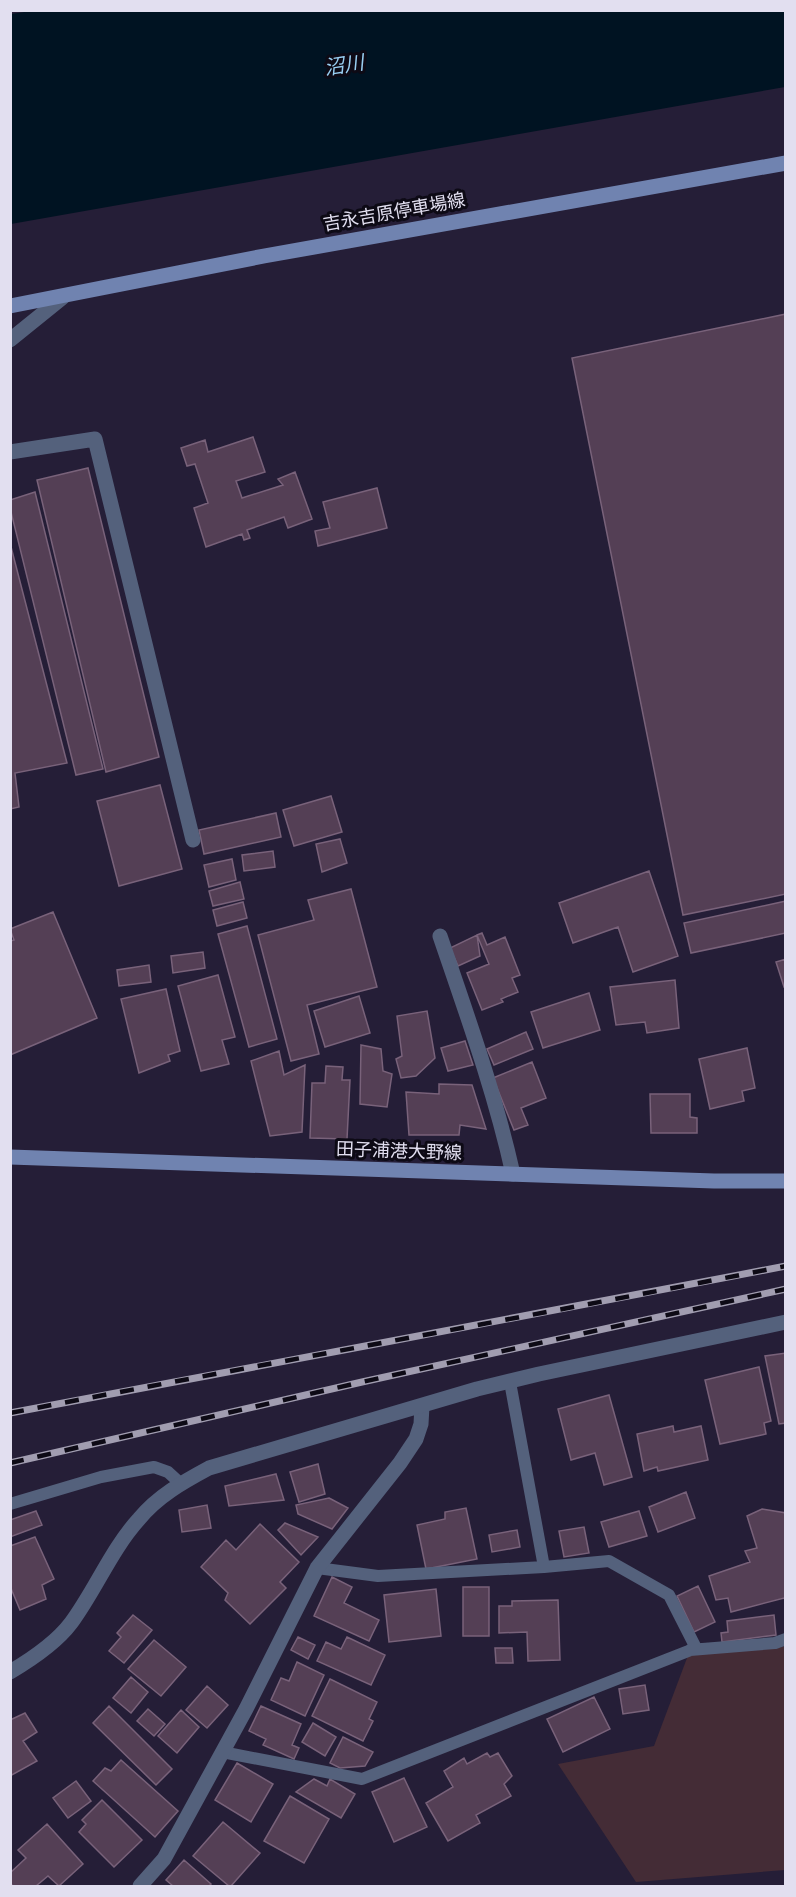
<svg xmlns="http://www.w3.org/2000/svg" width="796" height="1897" viewBox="0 0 796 1897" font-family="Rubik,'Noto Sans JP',sans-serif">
  <rect width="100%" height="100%" fill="#251e37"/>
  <path fill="#442c36" d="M785,1646V1870L636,1882L558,1764L654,1746L690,1650L778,1648Z"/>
  <path fill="#001322" d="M31,11H785V87L11,224V14Z"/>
  <path fill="#543f55" stroke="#79627a" stroke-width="1.5" d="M786,314V894L683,915L572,358Z
    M253,437L265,472L236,481L242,498L283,485L278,479L295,472L312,519L288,528L284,517L247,530L250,538L244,540L242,534L206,547L194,508L208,503L195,464L187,466L181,448L205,440L208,452Z
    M88,468L159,757L106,772L37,480Z
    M377,488L387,528L318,546L315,531L330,528L323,502Z
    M35,492L103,769L76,775L10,508V500Z
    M10,543L67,763L15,773L19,807L10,809Z
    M160,785L182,869L119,886L97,801Z
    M331,796L342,832L294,846L283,810Z
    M276,813L281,837L204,854L199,830Z
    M340,839L347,863L322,872L316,844Z
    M273,851L275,867L244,871L242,855Z
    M232,859L236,880L209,887L204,865Z
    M649,871L678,956L633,972L618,927L573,943L559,903Z
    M240,882L244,899L213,906L209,891Z
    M351,889L377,987L307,1005L319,1054L291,1061L258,935L314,920L308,900Z
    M786,901V933L691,953L684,923Z
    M243,902L247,918L217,926L213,910Z
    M53,912L97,1018L10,1055V941L14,940L10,929Z
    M247,926L277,1039L249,1047L218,934Z
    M482,933L487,945L505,937L520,975L512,978L518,992L501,999L503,1002L482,1010L467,973L489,964L477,935Z
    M477,935L480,956L458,966L450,948Z
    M203,952L205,968L173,973L171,956Z
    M786,959V986L784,987L776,962Z
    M149,965L151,982L119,986L117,970Z
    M218,975L235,1037L222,1040L229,1064L201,1071L178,986Z
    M675,980L679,1028L647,1033L645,1022L616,1025L610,987Z
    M166,989L180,1051L168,1055L170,1061L139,1073L121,999Z
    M589,993L600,1030L543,1048L531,1012Z
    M359,996L370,1033L325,1047L314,1011Z
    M427,1011L435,1058L416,1076L401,1078L396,1059L402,1056L397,1016Z
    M526,1032L533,1049L494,1065L487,1049Z
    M465,1041L473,1065L448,1071L441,1048Z
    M361,1045L381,1049L383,1071L392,1074L387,1107L360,1104Z
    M747,1048L755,1088L742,1091L744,1101L710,1109L699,1059Z
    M279,1051L284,1075L305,1065L302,1132L270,1136L251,1061Z
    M532,1062L546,1098L521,1108L528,1125L514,1130L493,1078Z
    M326,1066L343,1067L342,1080H350L347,1139L310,1138L312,1083H325Z
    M439,1084L472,1085L486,1129L460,1125L459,1135H409L406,1092L439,1094Z
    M650,1094H690V1117L697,1118V1133H651Z
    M786,1353V1423L779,1424L765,1356Z
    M759,1367L771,1421L764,1423L766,1434L720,1444L705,1380Z
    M609,1395L632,1477L604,1485L595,1453L571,1460L558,1409Z
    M673,1426L674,1432L701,1426L708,1460L658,1471L657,1467L644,1471L637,1434Z
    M318,1464L325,1494L299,1502L290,1472Z
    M276,1474L284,1500L229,1506L225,1486Z
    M686,1492L695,1518L658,1532L649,1507Z
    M329,1498L348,1508L332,1529L298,1514L296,1505Z
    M207,1505L211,1528L182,1532L179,1510Z
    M466,1508L477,1559L426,1569L417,1525L445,1519V1512Z
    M762,1509L786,1513V1601L784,1598L731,1612L728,1598L716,1600L709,1576L750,1562L745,1551L757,1548L747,1516Z
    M36,1511L42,1525L10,1537V1520Z
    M639,1511L647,1536L609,1547L601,1522Z
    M285,1523L318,1537L301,1555L278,1530Z
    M260,1524L299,1562L280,1582L286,1588L250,1624L225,1600L228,1593L201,1567L226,1540L236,1550Z
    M584,1527L589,1553L564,1557L559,1531Z
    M517,1530L520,1547L492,1552L489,1535Z
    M35,1537L54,1579L42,1585L46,1599L20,1610L10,1586V1546Z
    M332,1577L352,1587L344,1603L379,1620L369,1641L314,1616Z
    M698,1586L715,1622L694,1632L677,1596Z
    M463,1587H489V1636H463Z
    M436,1589L441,1636L389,1642L384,1595Z
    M558,1600L560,1660L528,1661L527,1632L499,1633V1606H512V1601Z
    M133,1615L152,1630L124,1663L109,1651L121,1637L117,1633Z
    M774,1615L776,1635L722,1642L721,1633L728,1632L727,1621Z
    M298,1637L315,1645L308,1659L291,1650Z
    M347,1637L385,1655L371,1685L317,1661L326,1642L341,1649Z
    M154,1640L186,1667L161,1696L128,1669Z
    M495,1648H512L513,1663H496Z
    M297,1662L324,1675L305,1716L271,1700L281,1678L289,1681Z
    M131,1677L148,1692L131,1713L113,1698Z
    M330,1679L377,1702L369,1719L373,1721L363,1741L312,1716Z
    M645,1685L649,1710L623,1714L619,1689Z
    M207,1686L228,1705L207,1728L186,1710Z
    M594,1697L610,1729L563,1752L547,1719Z
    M109,1706L172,1769L156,1785L93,1723Z
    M261,1706L301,1724L292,1745L299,1748L294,1759L263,1745L266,1739L249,1731Z
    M148,1709L165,1724L154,1736L137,1721Z
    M181,1710L199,1727L177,1753L158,1736Z
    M25,1713L37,1732L23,1741L37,1761L10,1776V1720Z
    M313,1723L336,1737L325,1756L302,1742Z
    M343,1737L373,1752L365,1766L340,1768L330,1763Z
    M487,1753L490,1757L498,1753L512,1776L504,1784L511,1796L476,1815L480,1823L448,1841L426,1803L453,1787L444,1771L464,1758L467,1764Z
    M121,1760L178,1811L155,1837L93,1781L105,1768L111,1771Z
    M237,1763L273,1784L251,1822L215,1800Z
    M404,1778L427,1827L394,1842L372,1792Z
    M314,1779L327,1786L330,1779L355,1794L341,1818L296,1792Z
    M76,1781L91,1801L68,1818L53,1798Z
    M290,1796L329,1819L304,1863L264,1841Z
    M102,1800L142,1840L114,1867L79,1832L86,1824L82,1820Z
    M223,1822L260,1853L231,1886H229L193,1856Z
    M47,1824L83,1864L59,1886L48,1876L36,1886H13L10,1883V1873L26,1858L18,1850Z
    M184,1860L211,1884L209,1886H173L166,1880Z"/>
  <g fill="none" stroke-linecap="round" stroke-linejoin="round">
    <path stroke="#54617c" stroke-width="12" d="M510,1382L544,1567
      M10,1504L101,1477L154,1467L168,1472L180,1483
      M690,1650L775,1643L786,1639
      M222,1752L362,1779L696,1648L669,1595L609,1561L544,1567L378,1576L317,1568"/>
    <path stroke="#54617c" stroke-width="15" d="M10,340L62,298
      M10,452L95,439L193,840
      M440,936C467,1015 495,1093 513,1174
      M140,1886L164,1859L246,1709L317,1568L400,1463L416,1439L421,1424L422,1406"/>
    <path stroke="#54617c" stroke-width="15" d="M10,1672C32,1659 56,1643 71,1623C96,1589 111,1550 139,1519C158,1496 183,1482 209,1468L477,1389L539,1374L786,1322"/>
    <path stroke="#7083b0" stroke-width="15" d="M10,306L264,256L786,163
      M10,1157L714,1181H786"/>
    <defs>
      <path id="rail" d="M10,1413C269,1363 527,1317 786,1266
        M10,1463L362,1382L786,1289"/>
    </defs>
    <use href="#rail" stroke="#a19db0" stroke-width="7"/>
    <use href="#rail" stroke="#0d0a15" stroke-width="4.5" stroke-dasharray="14" stroke-linecap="butt"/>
  </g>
  <g text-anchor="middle" stroke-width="6" stroke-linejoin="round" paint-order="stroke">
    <g font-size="18" fill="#e2dff0" stroke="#0d0a15">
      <text transform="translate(394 212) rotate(-10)" y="6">吉永吉原停車場線</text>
      <text transform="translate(399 1151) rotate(2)" y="6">田子浦港大野線</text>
    </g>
    <g font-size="20" font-style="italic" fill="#98cef1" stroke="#0d0a15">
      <text transform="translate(344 65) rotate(-9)" y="7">沼川</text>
    </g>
  </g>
  <rect width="796" height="1897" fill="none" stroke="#e2dff0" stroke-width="24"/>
</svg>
